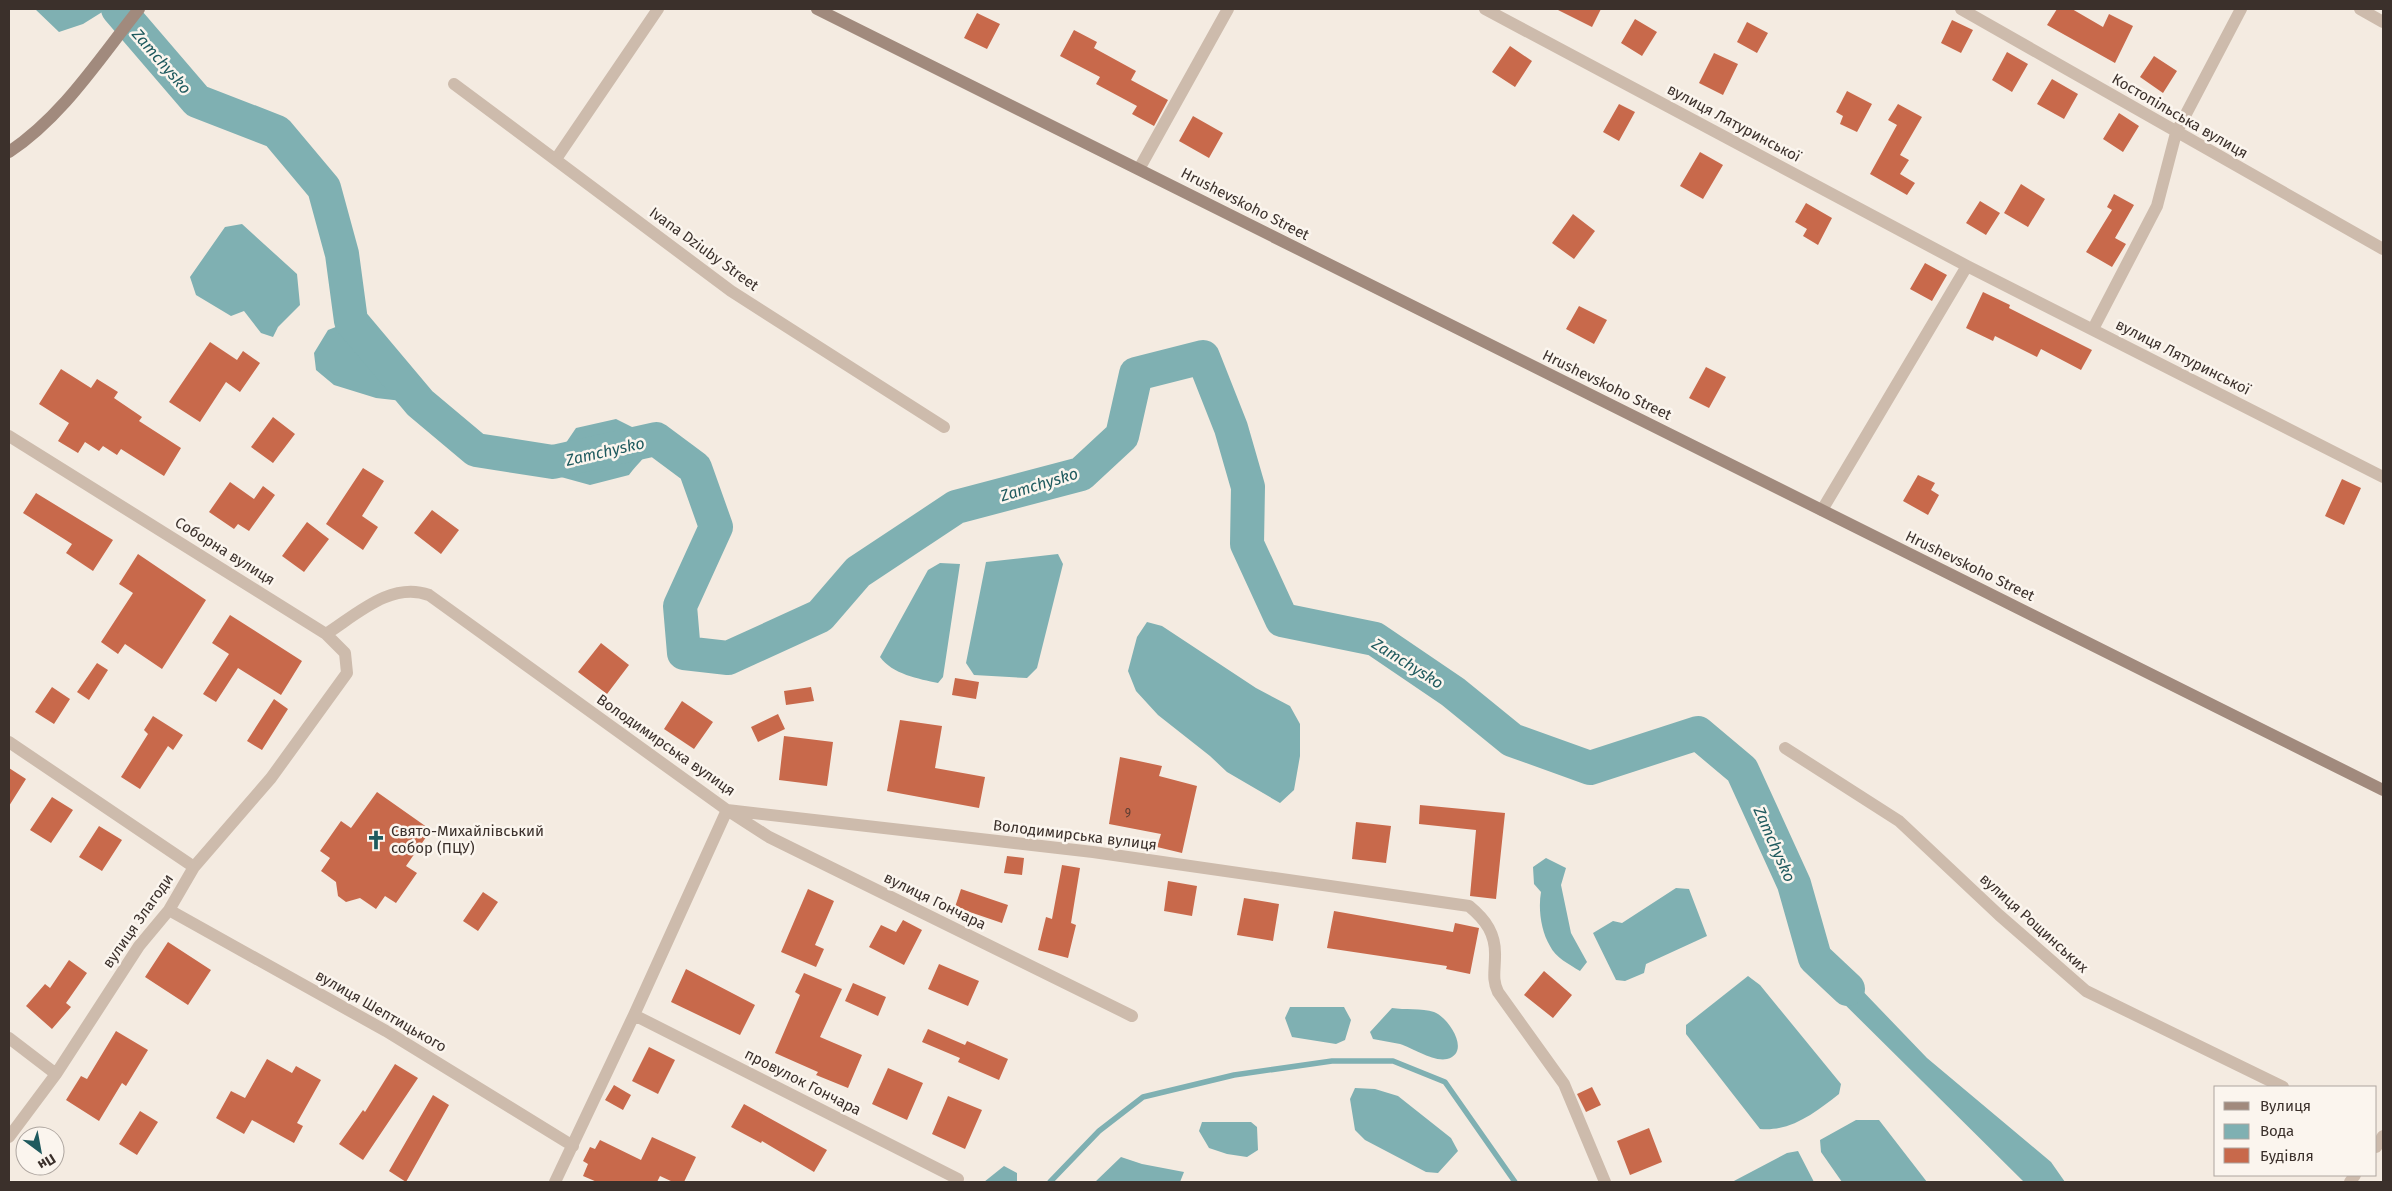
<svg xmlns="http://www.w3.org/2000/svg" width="2392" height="1191" viewBox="0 0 2392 1191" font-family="'Fira Sans',sans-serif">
  <rect width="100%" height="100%" fill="#f4ebe1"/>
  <path fill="#7fb0b2" d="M35,9H107L83,24L59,32Z
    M242,224L297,274L300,305L278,327L273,337L261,333L244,311L231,316L196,295L190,277L225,227Z
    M351,321L398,365L420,403L376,398L334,385L316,370L314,353L328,330Z
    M616,419L656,439C653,450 637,464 629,475L590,485L550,474L553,462L576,428Z
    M1058,554L1063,564L1037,668L1027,678L974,675L966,663L986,562Z
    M940,563L960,564L943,677L938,683C919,679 892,674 880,657L928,570Z
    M1147,622L1162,626L1256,688L1290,706L1300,724V756L1294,790L1280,803L1227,772L1210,756L1158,715L1136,691L1128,671L1137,637Z
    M1546,858L1566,868L1561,885L1571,933L1587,962L1580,971C1570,965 1555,957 1550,946C1541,931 1538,909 1541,892L1534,884L1533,867Z
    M1676,888L1689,889L1707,936L1646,964L1644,973L1625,981L1616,980L1593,933L1613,921L1622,923Z
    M1829,956L1927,1058L2051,1162L2065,1182H2024L1819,979L1815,958Z
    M1748,976L1760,985L1841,1084L1839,1094C1816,1112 1791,1132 1760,1129L1686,1034V1025Z
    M1290,1007H1344L1351,1020L1345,1040L1336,1044L1292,1037L1285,1018Z
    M1392,1008C1404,1010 1422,1008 1434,1012C1448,1017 1472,1052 1447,1059C1433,1062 1413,1048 1400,1044C1391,1042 1382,1041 1373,1039L1370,1032Z
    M1355,1088L1375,1089L1398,1096L1451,1138L1458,1151L1438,1173L1426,1172L1365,1140L1355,1130L1350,1099Z
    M1856,1120H1879L1927,1182H1842L1821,1152L1820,1140Z
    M1202,1122H1251L1257,1127L1258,1150L1247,1157L1227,1154L1209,1148L1199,1131Z
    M1798,1151L1814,1182H1732L1787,1153Z
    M1121,1157L1142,1164L1184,1172L1180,1182H1095Z
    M1004,1166L1017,1173V1182H984Z"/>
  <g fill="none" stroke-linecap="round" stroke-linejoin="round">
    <path stroke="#7fb0b2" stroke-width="5.5" d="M1050,1182L1099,1131L1143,1097L1234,1075L1332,1061H1393L1445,1082L1515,1182"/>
    <path stroke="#7fb0b2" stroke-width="34" d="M118,9L197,101L277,132L324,188L342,254L351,321L420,403L476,450L553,462L656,439L695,468L716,527L680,606L684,653L728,658L820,616L858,572L956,507L1081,474L1122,436L1136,374L1203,357L1231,428L1248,487L1247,544L1282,620L1375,639L1453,692L1512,740L1590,768L1698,733L1742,770L1794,884L1815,958L1848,989"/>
  </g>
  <path fill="#c8694b" d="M1556,9H1601L1592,27Z
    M2057,9H2072L2103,27L2109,14L2133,26L2115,63L2047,25Z
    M977,13L1000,24L987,49L964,38Z
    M1635,19L1657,32L1642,56L1621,43Z
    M1952,20L1973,30L1961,53L1941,43Z
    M1747,22L1768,33L1757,53L1737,42Z
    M1074,30L1097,42L1094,48L1136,71L1131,80L1168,100L1154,126L1132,114L1137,106L1096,84L1100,77L1060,56Z
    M1510,46L1532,61L1515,87L1492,72Z
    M2007,52L2028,64L2012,92L1992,80Z
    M1714,53L1738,64L1723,95L1699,83Z
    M2154,56L2177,71L2163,93L2140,77Z
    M2052,79L2078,94L2064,119L2037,104Z
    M1847,91L1872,104L1857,132L1840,124L1843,116L1836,112Z
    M1619,104L1635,112L1619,141L1603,132Z
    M1898,104L1922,117L1900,155L1909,160L1900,174L1915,183L1907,195L1870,174L1897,125L1888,120Z
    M2119,113L2139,126L2123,152L2103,139Z
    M1193,116L1223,133L1209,158L1179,141Z
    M1700,152L1723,165L1703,199L1680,186Z
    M2021,184L2045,199L2028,227L2004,213Z
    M2114,194L2134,205L2115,238L2126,244L2112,267L2086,252L2112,210L2107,207Z
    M1980,201L2000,213L1986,235L1966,223Z
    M1806,203L1832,218L1818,245L1803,236L1807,229L1795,222Z
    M1573,214L1595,231L1574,259L1552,243Z
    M1925,263L1947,275L1932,301L1910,289Z
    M1983,292L2010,305L2009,308L2092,350L2081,370L2041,349L2037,357L1995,336L1993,341L1966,328Z
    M1579,306L1607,320L1594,344L1566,329Z
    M210,342L237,360L243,351L260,363L240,392L226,382L200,422L169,402Z
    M1706,367L1726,377L1709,408L1689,398Z
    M61,369L91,388L97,379L118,392L114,398L142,417L139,421L181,448L164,476L121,449L117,455L103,446L99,451L85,442L78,453L58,441L69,423L39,404Z
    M273,417L295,434L273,463L251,447Z
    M363,468L384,481L362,516L378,527L363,550L326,524Z
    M1918,475L1935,483L1931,490L1939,495L1928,515L1903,501Z
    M2342,479L2361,488L2344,525L2325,516Z
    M230,482L254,499L263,486L275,495L249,531L238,524L234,529L209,512Z
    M36,493L113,540L93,571L66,553L72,544L23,513Z
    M432,510L459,530L441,554L414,533Z
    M307,522L329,539L304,572L282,556Z
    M138,554L206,600L162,669L125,644L118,654L101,642L133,593L119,584Z
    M230,615L302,661L281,695L238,668L216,702L203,694L229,654L212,643Z
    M601,643L629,665L607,694L578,672Z
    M97,663L108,670L89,700L77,692Z
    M955,678L979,682L976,699L952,695Z
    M52,687L70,699L54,724L35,712Z
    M811,687L814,701L786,705L784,691Z
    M274,699L288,709L262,750L247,741Z
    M682,701L713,722L694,749L664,729Z
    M778,714L785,729L758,742L751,727Z
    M153,716L183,735L173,750L168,746L140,789L121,777L148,734L144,730Z
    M900,720L942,726L935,768L985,777L979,808L887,791Z
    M784,736L833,742L827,786L779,780Z
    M1120,757L1162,766L1159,776L1197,786L1182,853L1157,847L1161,834L1109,824Z
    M9,768L26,779L9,806Z
    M377,792L431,830L406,866L417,873L396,903L385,896L376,909L360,898L346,902L338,896L336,882L321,871L330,858L320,851L341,821L351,828Z
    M52,797L73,810L51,843L30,830Z
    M1420,805L1505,813L1496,899L1470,896L1476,830L1419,824Z
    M1356,822L1391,826L1386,863L1352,859Z
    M99,826L122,840L102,871L79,857Z
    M1007,856L1024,858L1022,875L1004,873Z
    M1062,865L1080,868L1071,923L1076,925L1068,958L1038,950L1046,917L1052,919Z
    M1168,881L1197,886L1192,916L1164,911Z
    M808,889L834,901L815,945L824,949L816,967L781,952Z
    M961,889L1008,905L1002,923L955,907Z
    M483,892L498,902L478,931L463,921Z
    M1244,898L1279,904L1273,941L1237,935Z
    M1334,911L1453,932L1455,923L1479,928L1470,974L1446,969L1447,966L1327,948Z
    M903,920L922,930L904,965L869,947L881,925L896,932Z
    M168,942L211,970L188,1005L145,977Z
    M69,960L87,973L66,1003L71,1007L52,1029L26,1006L45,984L50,988Z
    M939,964L979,981L968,1006L928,989Z
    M686,969L755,1005L740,1035L671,1002Z
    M1544,971L1572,995L1553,1018L1524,995Z
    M804,973L842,989L820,1037L862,1055L848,1088L816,1075L818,1072L775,1053L800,995L795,992Z
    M853,983L886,997L878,1016L845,1001Z
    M928,1029L965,1045L967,1041L1008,1059L999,1080L958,1062L960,1058L922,1042Z
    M116,1031L148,1050L126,1086L122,1083L99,1121L66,1100L81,1076L87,1079Z
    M649,1047L675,1060L658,1094L632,1081Z
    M267,1059L292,1073L296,1066L321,1080L297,1123L303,1126L294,1143L252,1120L244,1134L216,1118L231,1091L245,1098Z
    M395,1064L418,1078L363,1160L339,1144L363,1110L365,1112Z
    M888,1068L923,1083L907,1120L872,1104Z
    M614,1085L631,1095L623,1110L605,1100Z
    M1592,1087L1601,1105L1586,1112L1577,1094Z
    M433,1095L449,1105L406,1182L389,1171Z
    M948,1096L982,1110L965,1149L932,1134Z
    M744,1104L827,1150L814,1172L762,1141L761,1143L731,1127Z
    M140,1111L158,1122L137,1155L119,1144Z
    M1649,1128L1662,1162L1630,1175L1617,1141Z
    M652,1137L696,1157L684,1182H673L660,1176L657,1182H597L583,1176L588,1164L583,1161L590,1147L595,1149L600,1140L641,1160Z"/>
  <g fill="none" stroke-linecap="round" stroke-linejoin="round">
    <path stroke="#cdbbac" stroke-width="12" d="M1485,9L1967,266L2383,477
      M1961,9L2383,249
      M2360,9L2383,22
      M454,84L731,291L944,427
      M556,159L658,9
      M1139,169L1228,9
      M2093,329L2157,206L2176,133L2241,9
      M9,436L326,634C356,615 391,581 429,595L727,810L1093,852L1469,906C1486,920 1496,934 1495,957C1495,970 1492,980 1498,992L1564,1084L1605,1182
      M1822,510L1967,266
      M9,742L194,867
      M1785,748L1899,821L1999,915L2086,991L2283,1087
      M169,910L386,1031L573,1146
      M634,1015L958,1179
      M9,1038L56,1074
      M9,1137L56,1074L139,946L169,910L194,867L271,778L347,673L345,653L326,634
      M2376,1147L2383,1136
      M555,1182L634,1015L727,810L769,837L1132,1016
      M2350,1182L2355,1175"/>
    <path stroke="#a18a7d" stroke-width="12" d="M817,9L2383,790
      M9,152C63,116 99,59 139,9"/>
  </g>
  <defs>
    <symbol id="church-bare" viewBox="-9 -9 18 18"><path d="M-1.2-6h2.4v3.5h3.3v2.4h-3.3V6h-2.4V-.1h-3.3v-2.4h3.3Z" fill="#1f5a5e" stroke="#fbf5ee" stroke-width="2.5" paint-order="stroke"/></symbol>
  </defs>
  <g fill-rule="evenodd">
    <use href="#church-bare" x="362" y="826" width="28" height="28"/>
  </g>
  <g text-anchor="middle" stroke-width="5" stroke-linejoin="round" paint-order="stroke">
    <g font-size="12" fill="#5e3e33">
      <text x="1128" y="817">9</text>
    </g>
    <g font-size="15" fill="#3b302b" stroke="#fbf5ee">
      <text transform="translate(2180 116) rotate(30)" y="5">Костопільська вулиця</text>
      <text transform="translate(1734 123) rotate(28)" y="5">вулиця Лятуринської</text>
      <text transform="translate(1245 204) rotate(27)" y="5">Hrushevskoho Street</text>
      <text transform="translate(704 249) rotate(36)" y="5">Ivana Dziuby Street</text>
      <text transform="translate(2183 357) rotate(27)" y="5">вулиця Лятуринської</text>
      <text transform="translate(1607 385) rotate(26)" y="5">Hrushevskoho Street</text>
      <text transform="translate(225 551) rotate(32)" y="5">Соборна вулиця</text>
      <text transform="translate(1970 566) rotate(26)" y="5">Hrushevskoho Street</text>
      <text transform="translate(666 745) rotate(35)" y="5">Володимирська вулиця</text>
      <text transform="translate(1075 835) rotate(7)" y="5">Володимирська вулиця</text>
      <text transform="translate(935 901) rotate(26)" y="5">вулиця Гончара</text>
      <text transform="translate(138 921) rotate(-55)" y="5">вулиця Злагоди</text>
      <text transform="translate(2034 923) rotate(42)" y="5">вулиця Рощинських</text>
      <text transform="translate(381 1011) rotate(30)" y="5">вулиця Шептицького</text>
      <text transform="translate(803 1082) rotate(27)" y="5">провулок Гончара</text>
    </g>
    <g font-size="15" fill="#3b302b" stroke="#fbf5ee" text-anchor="start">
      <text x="391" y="836">Свято-Михайлівський<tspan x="391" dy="17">собор (ПЦУ)</tspan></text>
    </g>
    <g font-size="16" font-style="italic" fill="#1f5a5e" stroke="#fbf5ee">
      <text transform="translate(162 61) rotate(49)" y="6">Zamchysko</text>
      <text transform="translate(605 451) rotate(-13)" y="6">Zamchysko</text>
      <text transform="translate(1039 484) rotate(-17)" y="6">Zamchysko</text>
      <text transform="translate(1408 663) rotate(32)" y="6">Zamchysko</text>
      <text transform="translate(1775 844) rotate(66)" y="6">Zamchysko</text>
    </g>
  </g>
  <rect width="2392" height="1191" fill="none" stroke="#3b302b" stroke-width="20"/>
  <rect x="2214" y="1086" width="162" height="90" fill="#fbf5ee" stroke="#aea6a0"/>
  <rect x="2224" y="1102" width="25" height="8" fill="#a18a7d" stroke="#aea6a0"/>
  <text x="2260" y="1111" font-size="15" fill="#3b302b">Вулиця</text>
  <rect x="2224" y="1124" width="25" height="15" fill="#7fb0b2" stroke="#aea6a0"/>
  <text x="2260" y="1136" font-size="15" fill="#3b302b">Вода</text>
  <rect x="2224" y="1148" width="25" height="15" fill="#c8694b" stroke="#aea6a0"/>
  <text x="2260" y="1161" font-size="15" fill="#3b302b">Будівля</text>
  <g transform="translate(40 1151) rotate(148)"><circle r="24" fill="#fbf5ee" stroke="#aea6a0"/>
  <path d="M0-4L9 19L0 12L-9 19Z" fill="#1f5a5e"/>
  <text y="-8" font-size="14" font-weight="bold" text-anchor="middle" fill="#3b302b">Пн</text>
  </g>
</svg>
